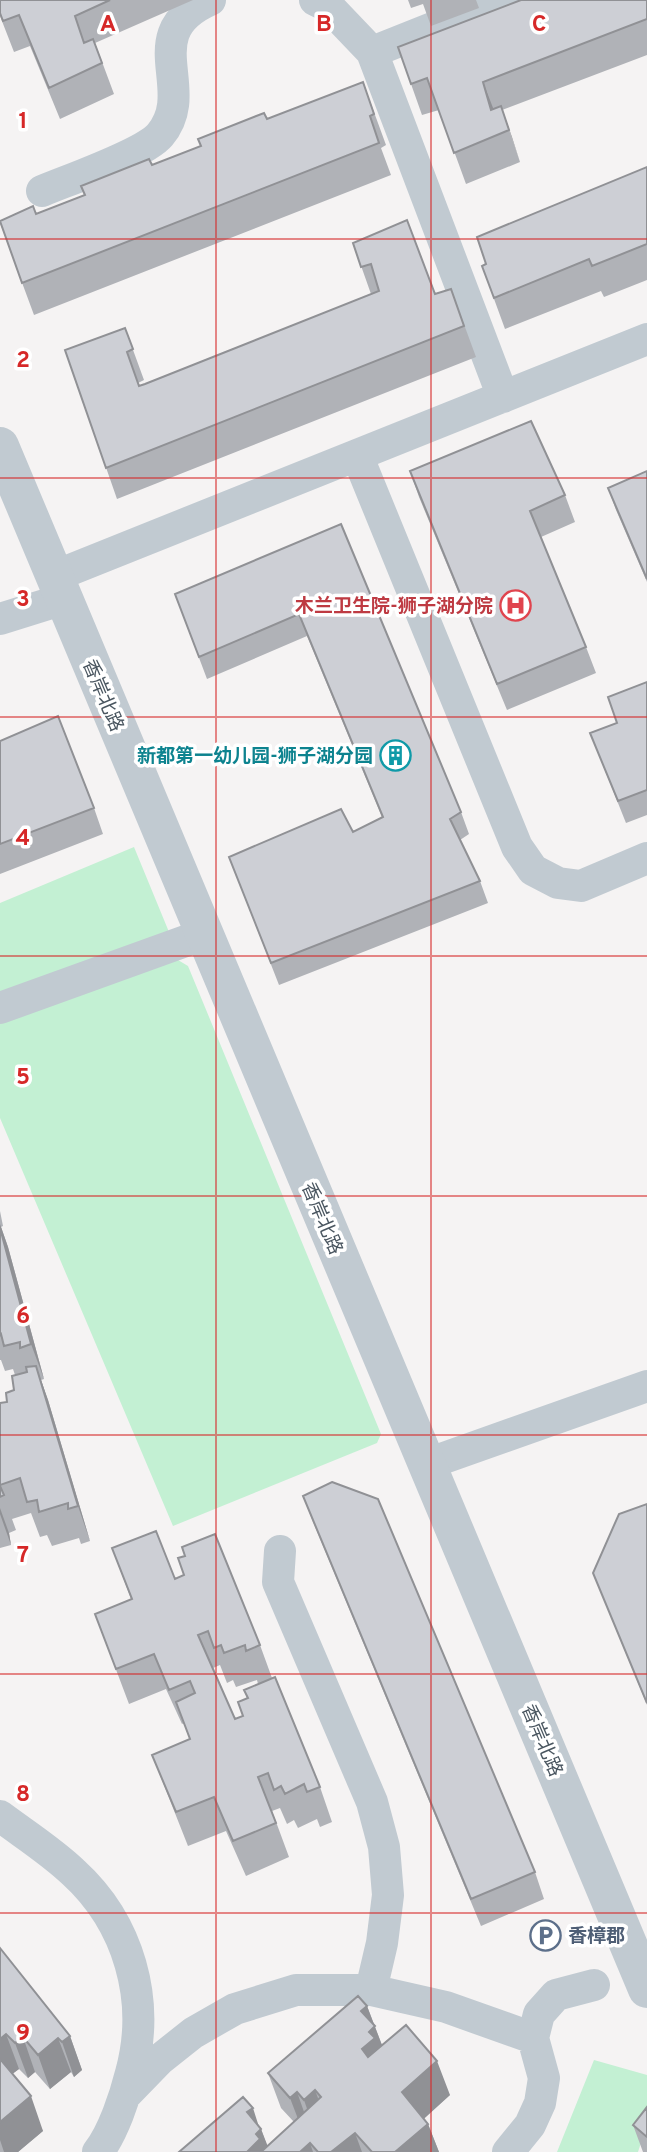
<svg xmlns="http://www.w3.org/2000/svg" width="647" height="2152" viewBox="0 0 647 2152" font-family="Overpass,'Noto Sans SC',sans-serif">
  <rect width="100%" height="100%" fill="#f5f3f3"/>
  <path fill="#c3f0d3" d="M134,847L169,932L0,994V903Z
    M178,960L188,966L381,1434L377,1443L173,1526L0,1118V1023Z
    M594,2060L647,2075V2124L638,2152H557Z"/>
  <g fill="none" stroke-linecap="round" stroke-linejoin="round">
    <path stroke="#c1cad1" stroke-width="32" d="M315,0L329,7L372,52L503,397
      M372,52L503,0
      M42,191C68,180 144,154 160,135C199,89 134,34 210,0
      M357,455L517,847L533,870L558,883L581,886L647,858
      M55,576L647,339
      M0,619L64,599
      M0,1008L205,934
      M427,1464L647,1386
      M280,1551L278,1582L372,1802L384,1847L388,1895L382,1943L371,1990
      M0,1816C24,1834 51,1851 73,1872C129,1923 151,2000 131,2073C125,2097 113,2133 98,2152
      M126,2094L159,2060L193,2033L235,2009L296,1990H371L446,2007L533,2038
      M508,2152L530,2125L540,2103L544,2078L533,2038L539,2014L556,1995L594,1985"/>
    <path stroke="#c1cad1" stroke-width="38" d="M0,446L647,1989"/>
  </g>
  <path fill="#b0b2b7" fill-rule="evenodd" d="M0,0H193L95,43L114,94L60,119L30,46L14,52L0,16Z
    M408,0H476L479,8L431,26L423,4L411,8Z
    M647,0V55L502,110L520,162L466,184L439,110L422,115L411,84Z
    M363,82L386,145L381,148L391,175L34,315L0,223L36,214L84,195L152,165Z
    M647,167V280L604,297L601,291L505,329L482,266Z
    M353,243L435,294L451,289L476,357L117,499L65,350L125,328L144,380L138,383L139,386L371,294Z
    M410,471L565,495L575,522L541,537L586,647L596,673L507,710L419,497Z
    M647,471V582L616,510L608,488Z
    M341,524L461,812L469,834L460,840L480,881L488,903L279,985L229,857L353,832L382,817L307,636L207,679L175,594Z
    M647,682V815L626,823L590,733L617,723Z
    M0,741L94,808L103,834L0,874Z
    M0,1211L3,1226L1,1227L8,1247L44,1379L41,1380L48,1400L90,1541L81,1544L79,1538L52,1546L47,1535L40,1537L31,1513L12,1519L16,1530L9,1533L11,1545L0,1548V1403L7,1402L14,1390L15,1375L13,1369L5,1371L1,1360H0Z
    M303,1496L535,1872L544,1899L481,1926L313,1522Z
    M647,1504V1705L593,1573Z
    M112,1548L175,1579L260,1645L272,1678L320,1787L332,1822L320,1827L317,1819L298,1828L294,1820L287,1824L280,1808L272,1811L289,1857L246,1876L226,1831L188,1846L152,1755L190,1739L184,1723L182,1724L166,1689L129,1704L95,1614L131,1599ZM220,1665L227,1683L233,1680L236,1687L257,1680L258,1684L244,1690L247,1698L243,1716L235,1719L213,1668Z
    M0,1948L70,2036L82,2070L74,2077L71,2072L50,2089L35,2072L28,2078L19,2069L12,2074L43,2131L18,2152H0Z
    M367,2006L382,2045L450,2095L424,2118L428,2124L439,2152H179L259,2126L261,2129L267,2146L294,2122L281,2108L268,2073Z
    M647,2107V2152H643L633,2125Z"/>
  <path fill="#909195" d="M483,82L495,113L491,110Z
    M501,106L512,137L520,162L509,130Z
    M0,1224L8,1247L44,1379L31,1344L0,1228Z
    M36,1366L48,1400L90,1541L78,1506Z
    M0,1508L9,1533L11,1545L0,1514Z
    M367,2006L388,2061L374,2084L362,2049L361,2011Z
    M6,2034L19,2069L3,2081L0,2073V2039Z
    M70,2036L82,2070L74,2077L62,2042Z
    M23,2037L35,2072L28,2078L15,2043Z
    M58,2038L71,2072L50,2089L38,2055Z
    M437,2061L450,2095L415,2127L402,2092Z
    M315,2090L328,2125L316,2135L304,2100Z
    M297,2092L309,2126L303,2132L290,2098Z
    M31,2096L43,2131L18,2152H4L0,2140V2122Z
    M253,2108L260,2130L261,2129L270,2152H246L247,2112Z
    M428,2124L439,2152H395Z
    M355,2133L362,2152H331Z
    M310,2143L313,2152H300Z"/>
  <path fill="#cdcfd5" stroke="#909195" stroke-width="2" d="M0,0H110L75,16L84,43L93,39L102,63L49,88L19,15L3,21L0,13Z
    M521,0H647V19L483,82L491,110L501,106L509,130L454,153L427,78L411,84L398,47Z
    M363,82L374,114L370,116L379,143L22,283L0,221L33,206L36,214L85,195L81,186L149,159L152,165L201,146L198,139L264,113L267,119Z
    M647,167V244L592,266L589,259L494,298L482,266L486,264L477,237Z
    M407,220L435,294L451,289L464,326L106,468L65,350L125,328L133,349L127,352L139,386L145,384L379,291L371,264L361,267L353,243Z
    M531,421L565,495L530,511L586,647L497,684L410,471Z
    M647,471V579L608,488Z
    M341,524L461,812L450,819L480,881L271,963L229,857L341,809L353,832L383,817L299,614L199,657L175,594Z
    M647,682V790L618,801L590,733L617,723L608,697Z
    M58,716L94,808L0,844V741Z
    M0,1228L31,1344L20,1348V1342L4,1346L1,1334L0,1335Z
    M36,1366L78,1506L68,1509V1503L39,1512L37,1500L27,1502L20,1478L0,1485V1403L7,1402L6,1393L14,1390L12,1376L27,1372L26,1367Z
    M332,1482L378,1499L535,1872L471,1899L303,1496Z
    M0,1486L4,1495L0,1497Z
    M647,1504V1703L593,1573L619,1514Z
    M156,1531L175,1579L184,1575L178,1558L185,1556L182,1547L215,1534L260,1645L246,1651L245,1645L224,1653L221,1645L214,1648L208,1631L198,1635L235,1719L243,1716L238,1702L248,1698L244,1690L275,1677L320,1787L307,1792L304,1784L285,1794L281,1786L274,1790L268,1773L258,1777L276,1823L233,1841L214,1797L176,1812L152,1755L190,1739L176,1702L195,1693L190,1681L169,1690L154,1654L116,1669L95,1614L132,1599L112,1548Z
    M0,1948L70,2036L62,2042L58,2038L38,2055L23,2037L15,2043L6,2034L0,2039Z
    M358,1996L367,2006L361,2011L375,2026L369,2032L375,2038L362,2049L368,2057L406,2025L437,2061L402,2092L428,2124L395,2152H372L355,2133L331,2152H318L310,2143L300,2152H261L321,2097L315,2090L304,2100L297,2092L290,2098L268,2073Z
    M0,2059L31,2096L0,2122Z
    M243,2097L253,2108L247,2112L261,2129L256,2134L260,2139L247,2152H179Z
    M647,2107V2137L633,2125Z"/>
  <path fill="none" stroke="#d62828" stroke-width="2" stroke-opacity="0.55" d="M216,0V2152M431,0V2152M0,239H647M0,478H647M0,717H647M0,956H647M0,1196H647M0,1435H647M0,1674H647M0,1913H647"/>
  <defs>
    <symbol id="hospital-ring" viewBox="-11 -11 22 22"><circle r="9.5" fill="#fff" stroke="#e0444e" stroke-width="1.5"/><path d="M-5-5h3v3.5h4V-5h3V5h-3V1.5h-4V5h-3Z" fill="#e0444e"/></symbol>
    <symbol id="building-ring" viewBox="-11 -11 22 22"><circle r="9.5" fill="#fff" stroke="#0f9aa8" stroke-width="1.5"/><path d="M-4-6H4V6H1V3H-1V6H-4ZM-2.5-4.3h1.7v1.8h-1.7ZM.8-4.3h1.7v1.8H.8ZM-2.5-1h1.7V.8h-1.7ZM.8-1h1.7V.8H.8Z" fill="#0f9aa8"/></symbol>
    <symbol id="parking-ring" viewBox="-11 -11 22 22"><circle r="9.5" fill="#fff" stroke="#5c6f8a" stroke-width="1.5"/><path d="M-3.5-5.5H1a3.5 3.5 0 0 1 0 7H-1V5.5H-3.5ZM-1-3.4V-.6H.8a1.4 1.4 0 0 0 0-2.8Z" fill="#5c6f8a"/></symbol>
  </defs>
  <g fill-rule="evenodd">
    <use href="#hospital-ring" x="498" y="588" width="35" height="35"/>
    <use href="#building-ring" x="378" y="738" width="35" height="35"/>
    <use href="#parking-ring" x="528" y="1918" width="35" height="35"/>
  </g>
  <g text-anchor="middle" stroke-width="7" stroke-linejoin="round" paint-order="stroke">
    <g font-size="19" font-weight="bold" fill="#be3a42" stroke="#fff" text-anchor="end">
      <text x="493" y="612">木兰卫生院-狮子湖分院</text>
    </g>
    <g font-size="19" fill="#4a5660" stroke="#fff">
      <text transform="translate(104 695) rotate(67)" y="7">香岸北路</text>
      <text transform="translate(323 1218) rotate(67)" y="7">香岸北路</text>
      <text transform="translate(543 1740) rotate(67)" y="7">香岸北路</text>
    </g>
    <g font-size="19" font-weight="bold" fill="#0d838f" stroke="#fff" text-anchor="end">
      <text x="373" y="762">新都第一幼儿园-狮子湖分园</text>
    </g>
    <g font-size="19" font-weight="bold" fill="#4e5e75" stroke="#fff" text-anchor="start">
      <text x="568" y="1942">香樟郡</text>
    </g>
  </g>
  <g font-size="23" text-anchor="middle" font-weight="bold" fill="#d62828" stroke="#fff" stroke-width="7" stroke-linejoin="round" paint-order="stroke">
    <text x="108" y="31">A</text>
    <text x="324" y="31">B</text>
    <text x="539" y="31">C</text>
    <text x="23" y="128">1</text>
    <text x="23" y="367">2</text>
    <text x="23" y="606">3</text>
    <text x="23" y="845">4</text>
    <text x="23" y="1084">5</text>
    <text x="23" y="1323">6</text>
    <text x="23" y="1562">7</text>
    <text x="23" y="1801">8</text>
    <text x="23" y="2040">9</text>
  </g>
</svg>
